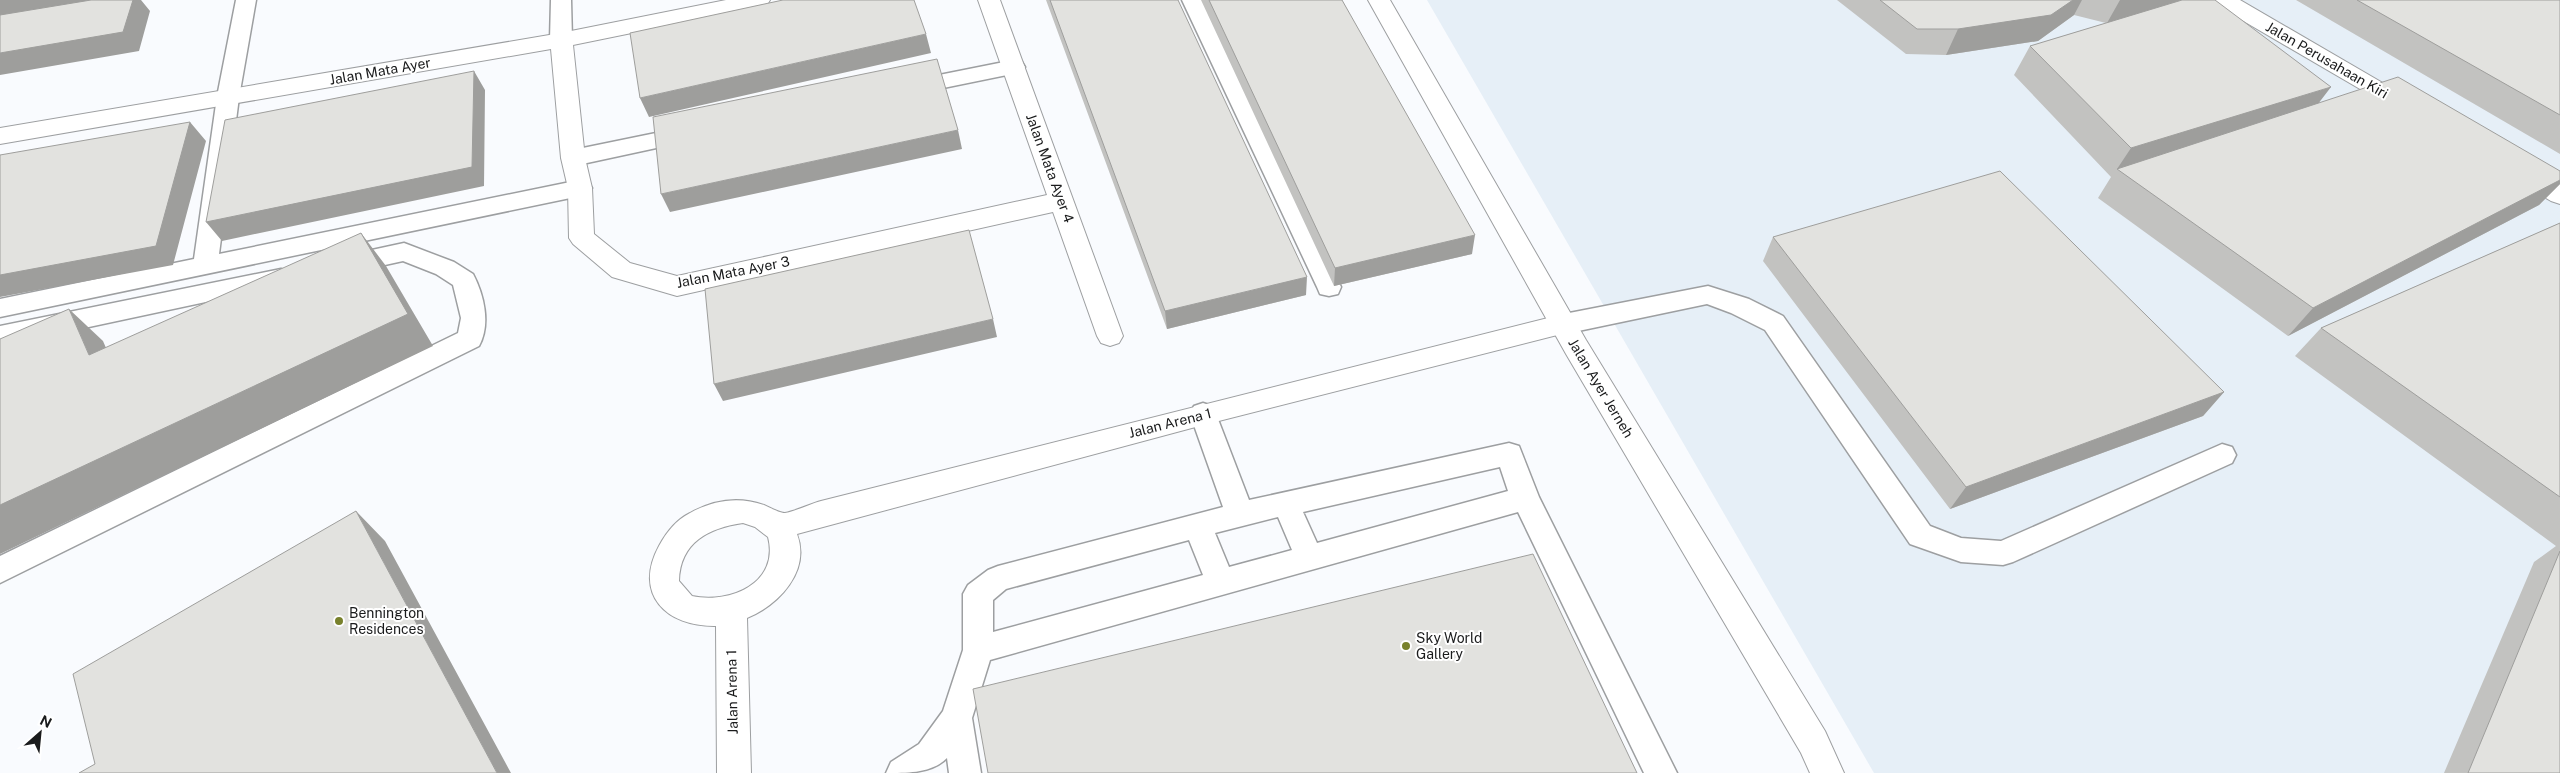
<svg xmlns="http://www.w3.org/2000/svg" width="2560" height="773" viewBox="0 0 2560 773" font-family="'Public Sans',sans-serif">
  <rect width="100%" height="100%" fill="#f9fbfe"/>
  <path fill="#e6eff7" d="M1427,0H2560V773H1874Z"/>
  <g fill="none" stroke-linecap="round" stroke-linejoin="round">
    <defs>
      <path id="service" d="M236,0H256L239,97L219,254L580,180L588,182L592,188L588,194L580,196L0,317V299L194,259L217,97Z
        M551,0H571L572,40L568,45L561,47L554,45L550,40Z
        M1182,0H1202L1341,287L1338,294L1329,296L1320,294L1317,287Z
        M1014,60L1022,62L1025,67L1022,72L909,95L901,93L898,88L901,83L909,81Z
        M690,126L698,129L701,134L698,139L573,166L565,164L562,158L565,152L573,150Z
        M404,243L454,262L473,274C484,295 491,324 479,346L0,583V556L458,333L461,318L453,285L436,274L403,261L344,274L335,271L332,265L335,259L344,256Z
        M281,269L290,272L293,278L290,284L0,346V326Z
        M1708,286L1749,299L1783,316L1930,526L1961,538L2001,541L2222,444L2232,447L2236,455L2232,463L2013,562L2003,565L1961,562L1910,544L1765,330L1731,313L1707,304L1564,334L1555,331L1551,324L1555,317L1564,314Z
        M1203,403L1212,406L1216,414L1249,500L1509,443L1519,446L1539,497L1677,773H1644L1518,512L990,660L972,718L981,773H949L947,758C932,773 909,773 886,773L891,762L919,744L943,711L963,650V594L968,585L988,570L998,566L1223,507L1190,414L1194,406ZM1500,467L1508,491L1317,543L1303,512ZM1278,517L1292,550L1229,567L1215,533ZM1189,540L1203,575L993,632V600L1006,589Z"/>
      <path id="minor" d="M726,0H770L767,5L759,7L573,45L585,158L592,188L594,234L630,263L677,276L1047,195L978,0H1000L1123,336L1119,343L1110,346L1101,343L1097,336L1053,212L677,296L612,277L573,244L569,238L568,188L561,158L551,49L0,144V128L561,33Z
        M2213,0H2240L2412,100L2416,105L2412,110L2404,113L2396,110L2216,5Z
        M2521,164L2560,184V204L2551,201L2512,178L2509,172L2512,166Z
        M1564,314L1573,317L1577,324L1573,331L1203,425L797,534C811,571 779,605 747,618L751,773H717L716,626C666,627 633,594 659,546C666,533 676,520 690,513C713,500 739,496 764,505C769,507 779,513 785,513C796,511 810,504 821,501ZM743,523L755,527L768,537C780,583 730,604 692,596L679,581C680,542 709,528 743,523Z"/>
      <path id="secondary" d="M1368,0H1390L1586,340L1825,731L1844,773H1810L1801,753L1566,354Z"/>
    </defs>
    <use href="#service" stroke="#9d9fa1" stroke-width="3"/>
    <use href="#minor" stroke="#9d9fa1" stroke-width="2"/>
    <use href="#secondary" stroke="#9d9fa1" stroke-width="2"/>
    <use href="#service" fill="#fff" fill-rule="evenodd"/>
    <use href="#minor" fill="#fff" fill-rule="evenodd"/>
    <use href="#secondary" fill="#fff" fill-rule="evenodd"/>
  </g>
  <path fill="#c2c2c0" d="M1046,0H1178L1306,295L1167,329Z
    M1201,0H1342L1472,254L1334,286Z
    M1837,0H2215L2319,103L2560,171V184L2539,205L2288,336L2098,198L2111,177L2014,75L2030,46L2106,23L2074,15L2038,41L1946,55L1906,54Z
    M2296,0H2560V154Z
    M2560,223V773H2444L2534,562L2556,546L2295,356L2321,328Z
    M1773,237L2224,392L2203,416L1950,509L1763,261Z"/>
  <path fill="#9e9e9c" d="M0,0H108L0,17Z
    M133,0H141L150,11L139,51L0,75V53Z
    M2073,0H2082L2074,15L2038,41L1946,55L1958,29Z
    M2120,0H2184L2107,23Z
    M926,34L931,53L649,117L640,98Z
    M474,71L485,90L484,186L222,241L206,222Z
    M2331,87L2308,117L2117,169L2131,148Z
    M190,122L206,141L173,265L0,297V275Z
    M958,130L962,149L670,212L661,194Z
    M2560,180V184L2539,205L2288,336L2313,308Z
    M361,233L386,266L433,346L0,554V505Z
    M1475,235L1472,254L1334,286L1335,268Z
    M1307,277L1306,295L1167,329L1165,311Z
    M69,309L103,341L123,387L89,355Z
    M993,319L997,337L723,401L714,384Z
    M2224,392L2203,416L1950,509L1966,487Z
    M356,511L385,541L511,773H497Z"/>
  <path fill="#e2e2df" stroke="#9e9e9c" d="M91,0H133L123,32L0,53V15Z
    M783,0H914L926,34L640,98L630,33Z
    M1050,0H1178L1307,277L1165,311Z
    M1209,0H1342L1475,235L1335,268Z
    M1880,0H2073L2051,15L1958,29H1917Z
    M2182,0H2215L2331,87L2131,148L2030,46Z
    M2357,0H2560V115Z
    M937,59L958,130L661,194L653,117Z
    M474,71L472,167L206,222L225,120Z
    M2398,77L2560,171V180L2313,308L2117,169Z
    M190,122L156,246L0,275V155Z
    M2000,171L2224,392L1966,487L1773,237Z
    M2560,223V497L2321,328Z
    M969,230L993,319L714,384L705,289Z
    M361,233L408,314L0,505V339L69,309L89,355Z
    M356,511L497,773H79L95,764L73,674Z
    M2560,551V773H2468Z
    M1533,554L1637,773H988L973,689Z"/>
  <g fill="#78812c" stroke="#fff" stroke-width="2">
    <circle cx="339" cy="621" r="5"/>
    <circle cx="1406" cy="646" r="5"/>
  </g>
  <g text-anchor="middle" stroke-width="4" stroke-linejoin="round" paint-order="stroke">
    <g font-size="14" fill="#1a1b1c" stroke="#fff">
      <text transform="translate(2327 60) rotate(30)" y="5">Jalan Perusahaan Kiri</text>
      <text transform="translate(380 71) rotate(-10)" y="5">Jalan Mata Ayer</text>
      <text transform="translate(1050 168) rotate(70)" y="5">Jalan Mata Ayer 4</text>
      <text transform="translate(733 272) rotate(-11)" y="5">Jalan Mata Ayer 3</text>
      <text transform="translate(1601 388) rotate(59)" y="5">Jalan Ayer Jerneh</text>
      <text transform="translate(1170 423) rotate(-14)" y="5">Jalan Arena 1</text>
      <text transform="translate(732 692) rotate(-91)" y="5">Jalan Arena 1</text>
    </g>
    <g font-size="14" fill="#1a1b1c" stroke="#fff" text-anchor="start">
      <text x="349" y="618">Bennington<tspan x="349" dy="16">Residences</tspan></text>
      <text x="1416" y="643">Sky World<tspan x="1416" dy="16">Gallery</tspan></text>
    </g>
  </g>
  <g transform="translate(40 733) rotate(27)" stroke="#ffffff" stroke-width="4" paint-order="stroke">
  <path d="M0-4L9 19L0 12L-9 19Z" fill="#1a1b1c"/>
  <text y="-8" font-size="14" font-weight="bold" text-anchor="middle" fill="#1a1b1c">N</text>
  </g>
</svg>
